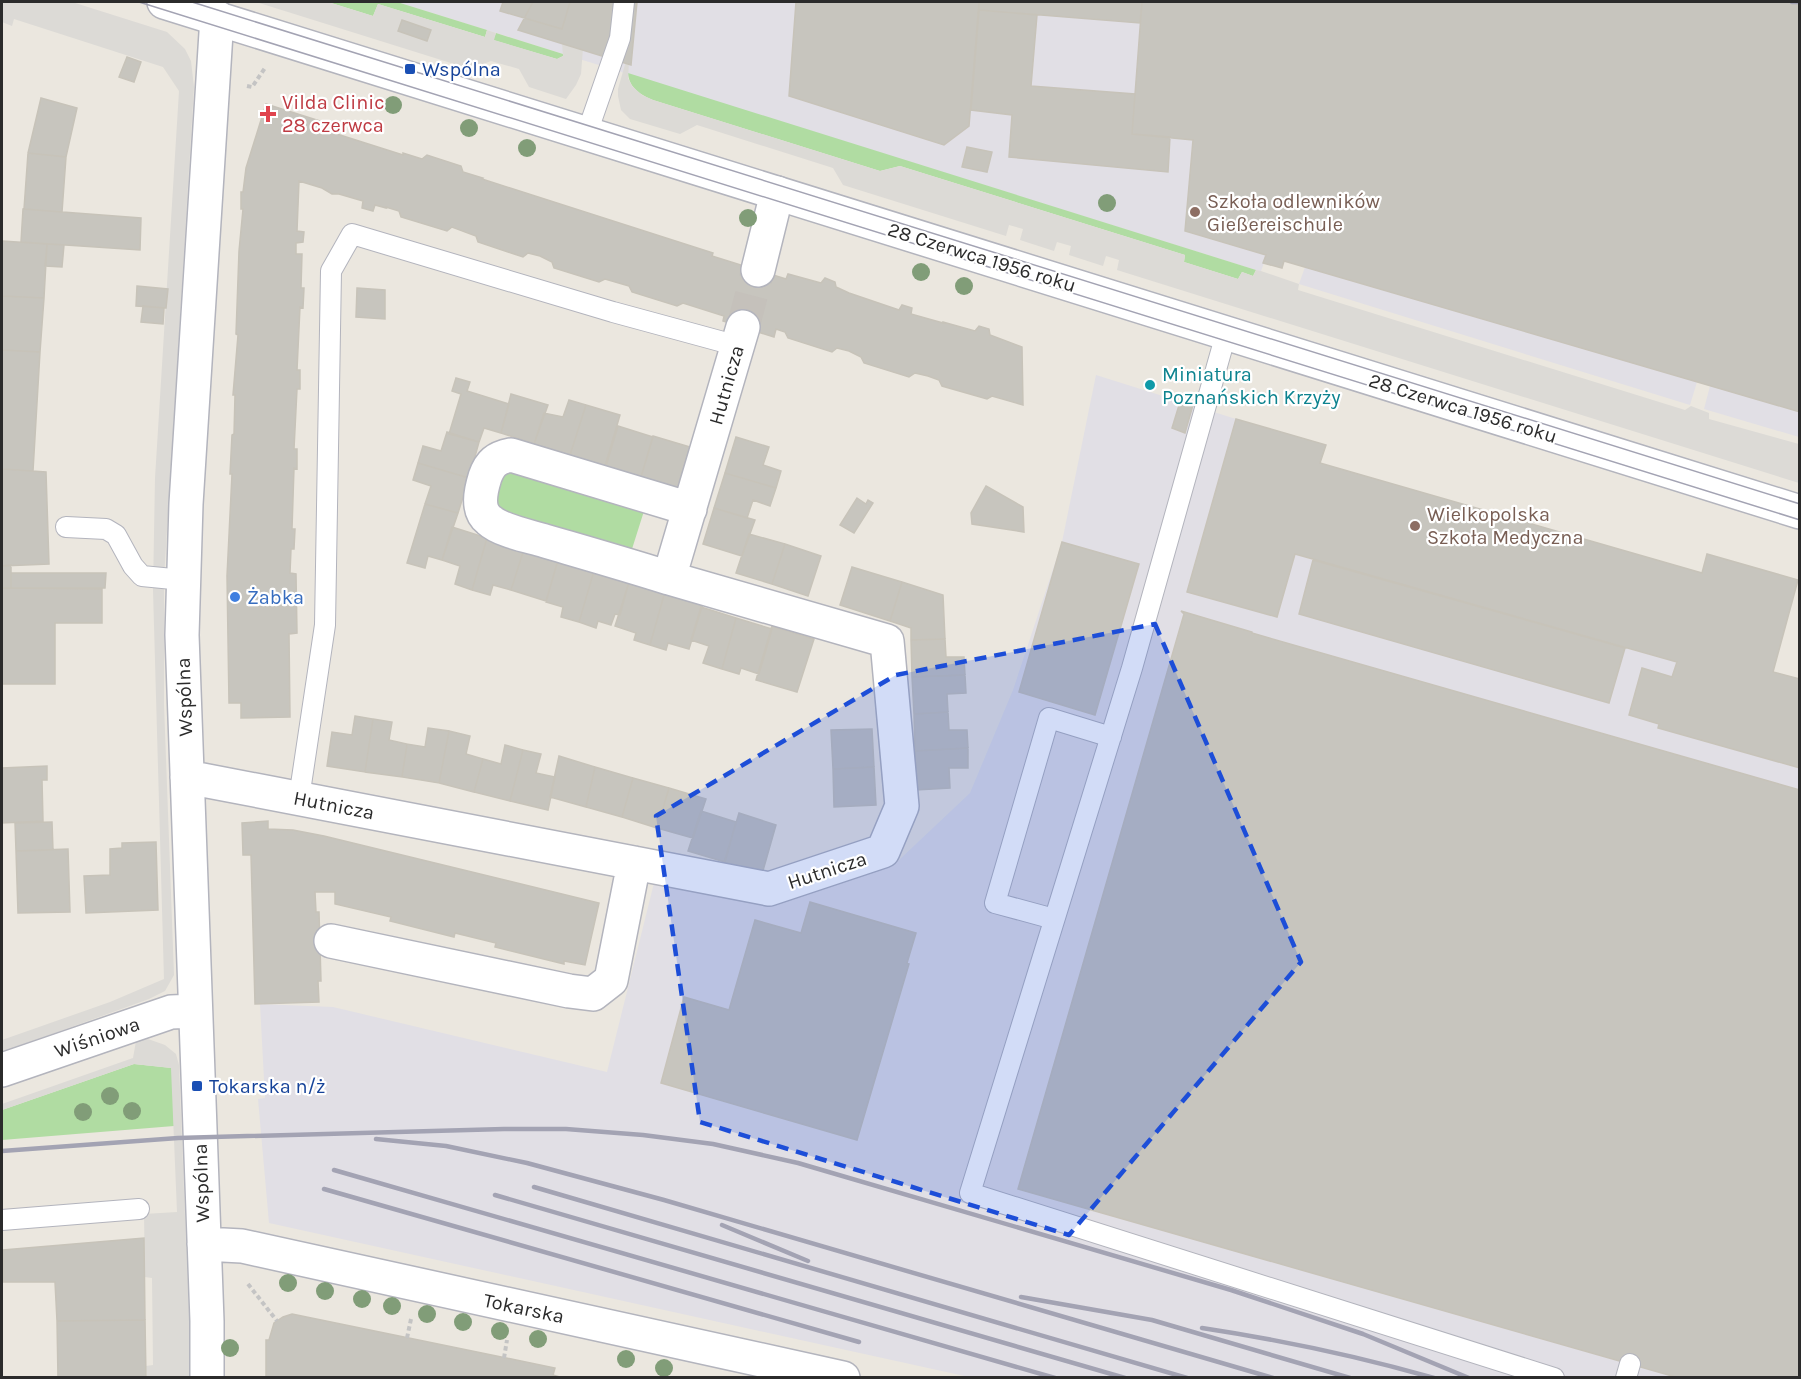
<svg xmlns="http://www.w3.org/2000/svg" width="1801" height="1379" viewBox="0 0 1801 1379" font-family="Karla,sans-serif">
  <rect width="100%" height="100%" fill="#ebe7df"/>
  <path fill="#e1dfe5" d="M397,2H1799V437L1704,409L1710,386L1697,382L1690,405L1299,284L1305,267L1285,261L1282,268L1264,263L1261,271H1259Z
    M1096,375L1236,419L1188,592L1277,617L1295,554L1313,560L1299,614L1609,703L1625,648L1677,662L1672,677L1642,668L1629,715L1659,724L1658,728L1799,768V1377H969L269,1223L258,1099L265,1098L260,1004L333,1007L607,1072L654,883L767,906L898,861L970,793L1013,690L1062,542Z"/>
  <path fill="#b0dca2" d="M328,2H397L487,30L485,37L378,4L373,16Z
    M496,33L563,54V56L557,59L493,40Z
    M628,73L1256,270L1253,276L1242,272L1238,279L1184,262L1185,255L900,166L880,171L653,100C641,95 629,88 628,73Z
    M504,470L644,511L632,549L493,508Z
    M134,1064L172,1068L174,1126L2,1140V1110Z"/>
  <path fill="#dcdad6" d="M2,2H72L167,32L185,49L191,61L194,87L164,579V704L174,975L165,991L149,999L2,1052V1040L110,1002L164,979L153,590L155,478L179,91L163,67L14,19L12,26L2,22Z
    M256,2H328L373,16L378,4L485,37L487,30L496,33L494,40L557,59L563,56L562,43L583,48L581,74L576,85L566,99L529,87L519,69L491,61L470,69Z
    M626,61L629,62L628,78L632,86L642,95L653,100L880,171L900,166L1185,255L1184,262L1238,279L1242,272L1253,276L1256,270L1261,271L1299,284L1298,290L1685,410L1691,406L1709,413V419L1799,444V483L1117,270L1119,260L1106,256L1103,266L1069,255L1071,246L1057,242L1054,251L1020,240L1023,229L1009,225L1006,236L843,185L833,168L697,125L680,134L630,119L621,110L618,96V89Z
    M148,1039L165,1045L176,1054L179,1065L189,1319V1377H147L146,1366L153,1365L152,1278L145,1277L144,1214L177,1212L171,1068L134,1064L2,1110V1104L133,1058L136,1041Z"/>
  <path fill="#c7c5be" stroke="#c7c3b9" stroke-width="1.5" d="M503,2H570L562,29L500,11Z
    M533,2H637L631,65L518,30Z
    M796,2H979L969,126L944,145L789,96Z
    M979,2H1142L1140,23L979,10Z
    M1142,2H1800V412L1284,261L1282,268L1263,263L1266,255L1185,231L1193,140L1132,134Z
    M979,10L1037,15L1031,86L1135,94L1132,134L1170,137L1168,172L1009,157L1012,115L971,110Z
    M402,20L431,30L427,41L398,31Z
    M127,57L141,62L134,82L119,77Z
    M41,98L77,108L66,157L28,153Z
    M266,104L320,121L318,128L403,155V153L422,159L427,155L461,166L463,172L483,178L482,179L713,253L712,256L786,279L788,274L821,283L825,278L835,282L836,287L849,293L899,310L902,305L912,308L911,314L943,323V322L975,331L979,326L989,329L990,335L1022,347L1023,405L992,396L987,399L942,386L939,380L928,376L915,373L909,377L864,363L861,357L849,351L837,348L832,352L788,338L785,332L776,329L774,337L723,321L724,316L683,303L677,306L632,292L629,286L605,279L599,282L554,268L552,262L540,256L528,253L523,257L478,242L476,236L452,227L447,231L401,217L399,211L386,207V208L375,205L373,211L362,208L363,201L339,194H332L322,188L299,181L297,231L304,232L303,242L296,243V254H302L301,288H304L303,308L300,307L297,370H300V389H297L294,449H297V469L294,468L292,529H295L294,549H291L290,573L296,574L297,633L289,634L290,717L241,718V703H229L227,576L232,474H230L232,435L234,434L235,395H233L238,335L236,334L239,251L243,209H241V192H243L246,168Z
    M967,147L992,152L987,172L962,167Z
    M28,153L66,157L62,212L24,209Z
    M23,209L141,218L140,250L21,242Z
    M2,241L47,244L44,298L2,296Z
    M47,244L64,245L62,267L45,266Z
    M137,286L168,289L166,308L136,306Z
    M357,288L385,290V319L356,317Z
    M2,296L44,298L40,352L2,350Z
    M143,306L164,308L163,324L141,322Z
    M2,350L40,352L33,471L2,469Z
    M456,378L470,382L467,391L509,404L501,433L484,428L479,442L449,434L461,394L452,391Z
    M511,394L548,405L534,444L501,433Z
    M569,400L586,405L570,455L534,444L544,413L563,417Z
    M1180,402L1193,405L1185,433L1172,428Z
    M586,405L620,415L605,466L570,455Z
    M1236,419L1326,445L1320,463L1702,573L1707,554L1798,580L1773,672L1800,679V768L1658,728L1659,724L1629,715L1642,668L1672,677L1677,662L1295,554L1277,617L1187,592Z
    M618,426L653,437L641,477L606,466Z
    M447,432L479,442L469,478L418,463L423,446L441,451Z
    M653,436L690,447L677,489L641,477Z
    M736,437L769,447L763,465L781,471L776,488L725,473Z
    M418,463L469,478L458,513L425,504L431,486L413,480Z
    M2,469L46,472L49,564L2,566Z
    M725,473L776,488L770,506L753,500L747,518L714,508Z
    M986,486L1023,507L1024,532L972,524L971,513Z
    M857,498L866,504L868,500L873,503L854,533L840,525Z
    M425,504L458,513L442,560L428,556L425,568L407,563Z
    M714,508L755,520L742,556L703,544Z
    M452,527L487,538L472,590L455,584L460,566L442,560Z
    M749,534L785,544L772,584L736,573Z
    M487,538L524,549L511,590L493,585L490,595L472,590Z
    M1062,542L1139,564L1095,715L1019,692Z
    M785,544L821,556L808,596L772,584Z
    M524,549L558,560L546,601L511,590Z
    M558,560L594,571L579,622L561,617L563,607L546,602Z
    M1313,560L1625,648L1609,703L1299,614Z
    M11,565V588H2V566Z
    M852,567L902,582L890,621L840,605Z
    M594,571L629,582L620,615L615,614L611,625L598,621L596,628L579,622Z
    M11,573H106L105,588H11Z
    M629,582L666,588L650,645L634,640L636,633L615,626Z
    M902,582L943,595L945,639L911,640V628L890,621Z
    M2,588L102,589V623H55V684H2Z
    M666,588L704,600L689,649L668,643L666,650L650,645Z
    M701,607L736,618L722,669L703,663L709,646L691,640Z
    M1181,611L1252,632V633L1800,790V1378H1679L1018,1189L1184,614Z
    M736,618L772,629L759,674L741,668L739,674L722,669Z
    M772,626L814,639L797,692L756,680Z
    M945,639L946,657H964L965,675L912,677L911,640Z
    M965,675L966,693L947,694L948,712L914,714L912,677Z
    M948,712L949,730H967L968,748L915,751L914,714Z
    M355,716L373,719L365,772L327,766L332,732L352,735Z
    M373,719L392,722L389,740L407,744L402,777L365,772Z
    M428,728L449,731L439,783L402,777L407,744L425,747Z
    M872,729L874,767L833,769L831,730Z
    M449,731L470,736L466,754L483,759L474,792L439,783Z
    M505,745L523,750L510,801L474,792L483,759L501,764Z
    M968,748V768H949L950,788L916,790L915,751Z
    M523,750L541,754L536,773L555,777L548,810L510,801Z
    M559,756L595,767L586,807L550,797Z
    M47,766V780H42L43,821L2,823V768Z
    M595,767L633,778L622,817L586,807Z
    M874,767L876,805L834,807L833,769Z
    M633,778L669,788L657,828L622,817Z
    M669,788L706,799L693,838L657,828Z
    M701,811L736,822L725,862L688,851Z
    M739,813L776,825L762,874L724,863Z
    M268,821V829L293,830L324,836L599,903L585,965L564,961V964L495,947L496,943L455,933L454,937L390,921L391,917L335,904V892H315L316,912H319L321,981H318L319,1002L255,1004L251,855H243L242,823Z
    M52,822L53,850L16,851L15,823Z
    M156,842L158,910L86,913L84,876L110,875V849L122,848V843Z
    M68,849L70,912L18,913L16,851Z
    M810,902L916,933L907,963L909,964L857,1140L661,1083L684,997L729,1010L755,920L801,933Z
    M144,1238L145,1320L57,1321L55,1282H3V1250Z
    M292,1314L555,1368L553,1375L563,1378H266V1340H269L274,1323L283,1317Z
    M145,1320L146,1378H58L57,1321Z"/>
  <g fill="none" stroke-linecap="round" stroke-linejoin="round">
    <path stroke="#c5c1bb" stroke-width="33" stroke-dasharray="33 16" stroke-linecap="butt" d="M743,327L758,270"/>
    <defs>
      <path id="service" d="M587,133L620,38L624,2
        M1226,334L1132,668L970,1193L1554,1378
        M66,527L106,529L116,535L133,566L142,576L183,580
        M299,798L325,625L331,271L352,234L613,312L738,346
        M1054,919L995,903L1049,718L1111,737
        M2,1220L139,1209
        M1626,1378L1630,1364"/>
      <path id="minor" d="M758,270L777,193
        M669,578C628,565 586,553 545,541C529,536 501,531 489,520C476,510 481,490 485,477C490,463 496,458 511,455L690,509
        M187,777L769,889L883,851L902,806L887,641L669,578L743,327
        M331,941L569,991L593,994L611,980L634,863
        M2,1070L171,1012L195,1011
        M204,1244L242,1246L843,1378
        M207,1378V1321L182,635L186,504L217,17"/>
      <path id="tertiary" d="M164,2L1800,512"/>
    </defs>
    <use href="#service" stroke="#b3b4bd" stroke-width="22"/>
    <use href="#minor" stroke="#b3b4bd" stroke-width="36"/>
    <use href="#tertiary" stroke="#b3b4bd" stroke-width="36"/>
    <path stroke="#c4c4c4" stroke-width="4" stroke-dasharray="4.5 3" stroke-linecap="butt" d="M247,86L252,87L265,68
      M248,1284L277,1321
      M407,1338L411,1319
      M504,1358L507,1340"/>
    <use href="#service" stroke="#fff" stroke-width="20"/>
    <use href="#minor" stroke="#fff" stroke-width="33"/>
    <use href="#tertiary" stroke="#fff" stroke-width="33"/>
    <path stroke="#a3a3b3" stroke-width="1.5" d="M139,2L1800,520
      M192,2L1800,504"/>
    <path stroke="#a3a3b3" stroke-width="4.5" d="M1792,2H1800
      M376,1139L446,1146L527,1163L664,1200L1273,1378
      M2,1151L178,1138L504,1129H566L643,1135L713,1144L798,1163L1231,1290L1363,1334L1469,1378
      M334,1170L1055,1378
      M534,1187L1187,1378
      M324,1189L859,1342
      M495,1195L1125,1378
      M722,1225L808,1261
      M1021,1297L1152,1320L1350,1378
      M1202,1328C1281,1340 1357,1356 1434,1378"/>
  </g>
  <g fill="#819d78">
    <circle cx="393" cy="105" r="9"/>
    <circle cx="469" cy="128" r="9"/>
    <circle cx="527" cy="148" r="9"/>
    <circle cx="1107" cy="203" r="9"/>
    <circle cx="748" cy="218" r="9"/>
    <circle cx="921" cy="272" r="9"/>
    <circle cx="964" cy="286" r="9"/>
    <circle cx="110" cy="1096" r="9"/>
    <circle cx="132" cy="1111" r="9"/>
    <circle cx="83" cy="1112" r="9"/>
    <circle cx="288" cy="1283" r="9"/>
    <circle cx="325" cy="1291" r="9"/>
    <circle cx="362" cy="1299" r="9"/>
    <circle cx="392" cy="1306" r="9"/>
    <circle cx="427" cy="1314" r="9"/>
    <circle cx="463" cy="1322" r="9"/>
    <circle cx="500" cy="1331" r="9"/>
    <circle cx="538" cy="1339" r="9"/>
    <circle cx="230" cy="1348" r="9"/>
    <circle cx="626" cy="1359" r="9"/>
    <circle cx="664" cy="1368" r="9"/>
  </g>
  <path fill="#1d4ed8" fill-opacity="0.2" stroke="#1d4ed8" stroke-width="4.5" stroke-dasharray="12 8" stroke-linejoin="round" d="M1155,624L1301,962L1069,1235L700,1122L656,816L896,675Z"/>
  <g fill="#1a4fb4" stroke="#fff" stroke-width="2">
    <rect x="404" y="63" width="12" height="12" rx="3"/>
    <rect x="191" y="1080" width="12" height="12" rx="3"/>
  </g>
  <path fill="#e0444e" stroke="#fff" stroke-width="2" d="M265 105h6v6h6v6h-6v6h-6v-6h-6v-6h6z"/>
  <g fill="#8d6e63" stroke="#fff" stroke-width="2">
    <circle cx="1195" cy="212" r="6"/>
    <circle cx="1415" cy="526" r="6"/>
  </g>
  <circle fill="#0f9aa8" stroke="#fff" stroke-width="2" cx="1150" cy="385" r="6"/>
  <circle fill="#3f7fe0" stroke="#fff" stroke-width="2" cx="235" cy="597" r="6"/>
  <g text-anchor="middle" stroke-width="4.5" stroke-linejoin="round" paint-order="stroke">
    <g font-size="20" fill="#164399" stroke="#fff" text-anchor="start">
      <text x="422" y="76">Wspólna</text>
      <text x="209" y="1093">Tokarska n/ż</text>
    </g>
    <g font-size="20" fill="#be3a42" stroke="#fff" text-anchor="start">
      <text x="282" y="109">Vilda Clinic<tspan x="282" dy="23">28 czerwca</tspan></text>
    </g>
    <g font-size="20" fill="#785e54" stroke="#fff" text-anchor="start">
      <text x="1207" y="208">Szkoła odlewników<tspan x="1207" dy="23">Gießereischule</tspan></text>
      <text x="1427" y="521">Wielkopolska<tspan x="1427" dy="23">Szkoła Medyczna</tspan></text>
    </g>
    <g font-size="20" fill="#2b2b2b" stroke="#fff">
      <text transform="translate(982 257) rotate(17)" y="7">28 Czerwca 1956 roku</text>
      <text transform="translate(726 385) rotate(-74)" y="7">Hutnicza</text>
      <text transform="translate(1463 408) rotate(17)" y="7">28 Czerwca 1956 roku</text>
      <text transform="translate(184 697) rotate(-92)" y="7">Wspólna</text>
      <text transform="translate(334 805) rotate(11)" y="7">Hutnicza</text>
      <text transform="translate(827 870) rotate(-18)" y="7">Hutnicza</text>
      <text transform="translate(97 1037) rotate(-19)" y="7">Wiśniowa</text>
      <text transform="translate(201 1183) rotate(-92)" y="7">Wspólna</text>
      <text transform="translate(524 1308) rotate(12)" y="7">Tokarska</text>
    </g>
    <g font-size="20" fill="#0d838f" stroke="#fff" text-anchor="start">
      <text x="1162" y="381">Miniatura<tspan x="1162" dy="23">Poznańskich Krzyży</tspan></text>
    </g>
    <g font-size="20" fill="#366cbe" stroke="#fff" text-anchor="start">
      <text x="247" y="604">Żabka</text>
    </g>
  </g>
  <rect width="1801" height="1379" fill="none" stroke="#2b2b2b" stroke-width="6"/>
</svg>
